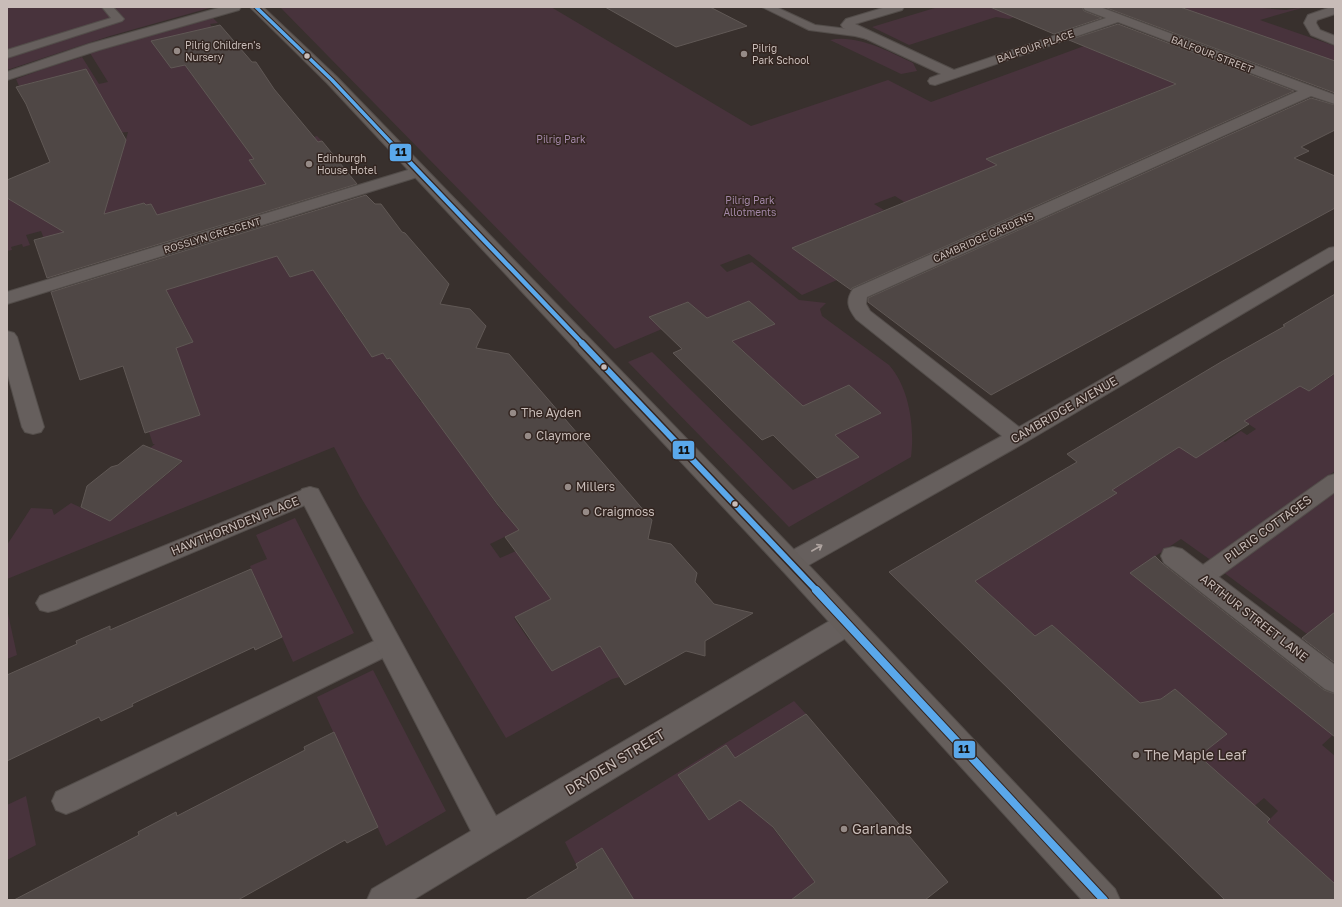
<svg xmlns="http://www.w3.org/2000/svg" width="1342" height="907" viewBox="0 0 1342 907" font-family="'Golos Text',sans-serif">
  <rect width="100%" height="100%" fill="#38302d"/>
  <path fill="#48333c" d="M7,7H213L110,36L7,70Z
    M280,7H551L751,126L888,80L931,102L1084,46L1138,69L1146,66L1201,88L1180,96L1162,89L987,159L1001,168L979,176L974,174L958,181L938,193L934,190L917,197L912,207L895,196L874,204L884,210L874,214L878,217L852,228L847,225L830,232L834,235L793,248L837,280L802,295L749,254L720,265L727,272L752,262L799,300L826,303L820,309L822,316L889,365C909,387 915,427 911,457L789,527L628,362L652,352L793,490L859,457L835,435L881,413L803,406L732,341L774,324L749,301L707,318L688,302L650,317L662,329L615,349Z
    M938,7H988L1017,16L1009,19L996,17L909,45L872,27Z
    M1189,7H1250L1286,10L1305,7L1260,20L1335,46V62L1185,9Z
    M213,18L218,23L210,24L212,27L166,38L211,100L230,96L267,150L317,136L322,141L250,160L284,179L164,229L151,204L146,205L144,203L126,208L130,218L69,243L48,249L41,231L26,235L30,245L23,247L22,244L11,247L12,250L7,251V198L14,202L122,154L128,132L90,135L46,79L19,86L16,79L49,67L82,57L99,84L108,82L90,53Z
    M830,40C857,34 890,52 913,63L917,71L901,74Z
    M304,235L286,270L290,277L318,269L350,308L341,312L345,319L378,308L367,350L372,357L383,353L387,359L414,349L441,384L416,394L421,402L424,401L502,512L524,504L519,530L490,544L500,558L516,551L562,593L514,618L529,640L531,639L552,671L600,646L635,654L613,666L620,677L612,679L506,738L360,496L334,447L7,579V545L31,508L52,509L54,515L71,503L110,521L182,462L150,448L155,444H153L149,432L200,415L176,348L193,342L172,300L151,306L137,299Z
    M1335,374V471L1266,520L1212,561L1181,539L1130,573L1333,735L1322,745L1335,756V884L1267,822L1278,811L1264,798L1252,808L1248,800L1199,756L1227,734L1175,689L1147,709L1052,625L988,667L986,665L1033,634L975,581L1116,493L1076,462L1114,489L1206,430L1225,442L1241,431L1247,435L1256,429L1232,413L1241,408L1253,416L1264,409L1287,378L1309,391Z
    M1335,486V612L1307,634L1219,569Z
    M295,518L354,633L293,662L250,566L267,559L256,535Z
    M7,609L17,655L7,659Z
    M373,670L446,811L386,846L317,697Z
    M794,701L806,714L735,758L726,745L678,776L709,820L759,788L772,827L815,882L800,893L805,900H634L602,848L576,864L565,842Z
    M26,796L36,845L7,860V805Z"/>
  <path fill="#4f4745" stroke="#605855" d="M605,7H710L747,26L676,47Z
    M990,7H1082L1084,11L1102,18L1054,34Z
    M1104,7H1180L1335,61V93Z
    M1118,24L1294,91L852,288L851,290L792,248L997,165L986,159L1176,84L1069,40Z
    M220,25L252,62H256L274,89L318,142L322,141L357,184L47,278L34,240L64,232L7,198V180L50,162L26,104L16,87L86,69L126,140L104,214L144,203L146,205L151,204L157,215L266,184L249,160L254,159L185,65L171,68L151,41Z
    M1311,98L1335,105V130L1301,147L1309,151L1294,158L1335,176V208L991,395L868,302V298Z
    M366,195L375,204H381L402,232L405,233L449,284L440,304L470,309L486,326L476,348L509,354L652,520L648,539L671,544L697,573L695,582L714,604L753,613L705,641V656L686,651L625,685L600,646L552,671L515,617L551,599L505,537L519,530L498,505L390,358L387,359L383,353L372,357L313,270L290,277L277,256L166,290L193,342L176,348L200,415L145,433L123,366L80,380L51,292Z
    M1335,294V373L1309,391L1300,386L1244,421L1249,424L1196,458L1179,447L1112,490L1117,493L975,581L1035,636L1052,625L1140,703L1161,699L1175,689L1227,734L1199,756L1270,819L1267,822L1335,884V900H1225L889,572L1077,462L1067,454L1221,362L1285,326L1283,325Z
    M749,301L775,324L732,341L803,406L849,385L881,413L835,435L859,457L817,478L773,435L762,440L673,353L682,349L649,317L688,302L707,318Z
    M143,445L182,461L110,521L81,507L87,486L111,467L118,465Z
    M1155,556L1163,564L1324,690L1335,694V737L1130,573Z
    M251,569L282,637L255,650L254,647L132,704L133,706L101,721L99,717L7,761V675L77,644L76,641L110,626V630Z
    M1335,612V663L1302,638Z
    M806,714L948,882L925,900H791L815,882L773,827L740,800L709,820L678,775L726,745L735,758Z
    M334,732L378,827L347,843L345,840L238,900H14L139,835L138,832L176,812L177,816L305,750L304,747Z
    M602,848L634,900H525L578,868L576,864Z"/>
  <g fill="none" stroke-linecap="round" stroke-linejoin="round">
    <defs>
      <path id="lane" d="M102,7H113L124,19L122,21L7,58V50L111,18Z
        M762,7H776L815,25L856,30L875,35L877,37L871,40L855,36L809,30Z
        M1335,474V492L1209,584L1201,587L1193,584L1190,578L1193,572L1328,476Z
        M310,487L317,490L320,495L317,500L56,610L48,612L40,610L36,603L40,596Z
        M389,634L397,637L401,644L397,651L76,810L66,814L56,810L52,801L56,792Z"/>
      <path id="street" d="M222,7H241L239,10L99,50L7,80V72L89,44Z
        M886,7H904L902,10L855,24L954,70L1106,18L1085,10L1083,7H1100L1335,95V104L1311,96L867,297L866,304L870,311L1019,427L1329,248L1335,247V259L1026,442L800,570L791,573L782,570L779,563L782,556L1002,436L856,319C848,308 845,301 853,289L1298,91L1118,22L935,85L930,84L928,81L930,78L941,74L843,28L841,25L846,19Z
        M1331,7H1335V14L1317,20L1316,23L1320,30L1335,36V45L1311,35L1304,23L1308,15Z
        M418,167L424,169L426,172L424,175L7,304V292Z
        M7,331L14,333L17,337L44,427L41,432L33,434L25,432L22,427L7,372Z
        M310,487L318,489L496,816L838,616L847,613L856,616L860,624L856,632L413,900H367L372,889L471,831L299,495L302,489Z
        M1173,547L1182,549L1335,665V693L1325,689L1164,563L1161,556L1164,549Z"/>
      <path id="secondary" d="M250,7H263L337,77L800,556L1115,889L1120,900H1082L782,570L327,83Z"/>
    </defs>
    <use href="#lane" stroke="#534d4a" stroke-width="2"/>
    <use href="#street" stroke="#534d4a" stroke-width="2"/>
    <use href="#secondary" stroke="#534d4a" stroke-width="2"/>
    <use href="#lane" fill="#665f5d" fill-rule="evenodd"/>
    <use href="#street" fill="#665f5d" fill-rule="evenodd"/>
    <use href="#secondary" fill="#655e5b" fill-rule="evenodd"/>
    <defs>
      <path id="bus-1-far3" d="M256,7L332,80L399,151"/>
      <path id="bus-1-far2" d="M398,150L583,344"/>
      <path id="bus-1-far1" d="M582,343L817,591"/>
      <path id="bus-1" d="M816,590L1104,900"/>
    </defs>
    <use href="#bus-1-far3" stroke="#332520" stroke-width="5.5"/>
    <use href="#bus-1-far2" stroke="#332520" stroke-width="7"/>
    <use href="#bus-1-far1" stroke="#332520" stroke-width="9"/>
    <use href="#bus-1" stroke="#332520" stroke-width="10"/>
    <use href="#bus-1-far3" stroke="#5aa8eb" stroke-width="3.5"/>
    <use href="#bus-1-far2" stroke="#5aa8eb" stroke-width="4.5"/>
    <use href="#bus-1-far1" stroke="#5aa8eb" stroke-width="6"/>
    <use href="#bus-1" stroke="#5aa8eb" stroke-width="8"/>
  </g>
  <defs><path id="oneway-shaft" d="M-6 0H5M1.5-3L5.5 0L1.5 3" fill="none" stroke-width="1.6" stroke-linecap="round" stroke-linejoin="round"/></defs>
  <use stroke="#b0a5a1" href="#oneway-shaft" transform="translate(817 548) rotate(-30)"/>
  <g fill="#968b87" stroke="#332520" stroke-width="1.5">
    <circle cx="177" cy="51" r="4"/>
    <circle cx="744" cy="54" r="4"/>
    <circle cx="309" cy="164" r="4"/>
    <circle cx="513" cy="413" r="4"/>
    <circle cx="528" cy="436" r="4"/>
    <circle cx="568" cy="487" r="4"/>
    <circle cx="586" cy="512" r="4"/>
    <circle cx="1136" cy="755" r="4"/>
    <circle cx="844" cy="829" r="4"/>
  </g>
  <g fill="#c8bcb8" stroke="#332520" stroke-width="1.5">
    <circle cx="307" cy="56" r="3.5"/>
    <circle cx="604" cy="367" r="3.5"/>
    <circle cx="735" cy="504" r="3.5"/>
  </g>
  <g text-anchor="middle" stroke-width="3" stroke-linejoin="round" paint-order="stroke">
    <g font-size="10" fill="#c8bcb8" stroke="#332520" text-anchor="start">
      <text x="185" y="49">Pilrig Children's<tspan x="185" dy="12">Nursery</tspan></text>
      <text x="752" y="52">Pilrig<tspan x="752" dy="12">Park School</tspan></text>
      <text x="317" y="162">Edinburgh<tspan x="317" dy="12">House Hotel</tspan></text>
    </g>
    <g font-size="10" fill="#c8bcb8" stroke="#332520">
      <text transform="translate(1035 46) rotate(-19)" y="4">BALFOUR PLACE</text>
      <text transform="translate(1212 54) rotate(21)" y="4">BALFOUR STREET</text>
      <text transform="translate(212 235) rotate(-17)" y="4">ROSSLYN CRESCENT</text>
      <text transform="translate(983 237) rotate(-24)" y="4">CAMBRIDGE GARDENS</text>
    </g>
    <g font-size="10" fill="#a287a7" stroke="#332520">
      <text x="561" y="143">Pilrig Park</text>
      <text x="750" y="204">Pilrig Park<tspan x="750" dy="12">Allotments</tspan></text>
    </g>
    <g font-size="12" fill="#c8bcb8" stroke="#332520">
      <text transform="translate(1064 410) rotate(-30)" y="4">CAMBRIDGE AVENUE</text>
      <text transform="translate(235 526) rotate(-22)" y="4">HAWTHORNDEN PLACE</text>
      <text transform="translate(1268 529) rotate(-36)" y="4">PILRIG COTTAGES</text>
      <text transform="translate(1254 618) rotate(38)" y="4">ARTHUR STREET LANE</text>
    </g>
    <g font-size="12" fill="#c8bcb8" stroke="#332520" text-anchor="start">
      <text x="521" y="417">The Ayden</text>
      <text x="536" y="440">Claymore</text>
      <text x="576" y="491">Millers</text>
      <text x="594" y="516">Craigmoss</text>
    </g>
    <g font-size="14" fill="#c8bcb8" stroke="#332520" text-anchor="start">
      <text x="1144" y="760">The Maple Leaf</text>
      <text x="852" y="834">Garlands</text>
    </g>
    <g font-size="14" fill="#c8bcb8" stroke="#332520">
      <text transform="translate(615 762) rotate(-31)" y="5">DRYDEN STREET</text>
    </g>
  </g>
  <g stroke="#332520" stroke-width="1.5">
    <rect x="389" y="143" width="23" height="19" rx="4" fill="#5aa8eb"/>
    <rect x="672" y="440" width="23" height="20" rx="4" fill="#5aa8eb"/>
    <rect x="953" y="740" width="23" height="19" rx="4" fill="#5aa8eb"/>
  </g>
  <g font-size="11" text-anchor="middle" font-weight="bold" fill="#111">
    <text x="401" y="156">11</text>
    <text x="684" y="454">11</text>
    <text x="964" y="753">11</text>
  </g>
  <rect width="1342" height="907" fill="none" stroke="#c8bcb8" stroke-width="16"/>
</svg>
